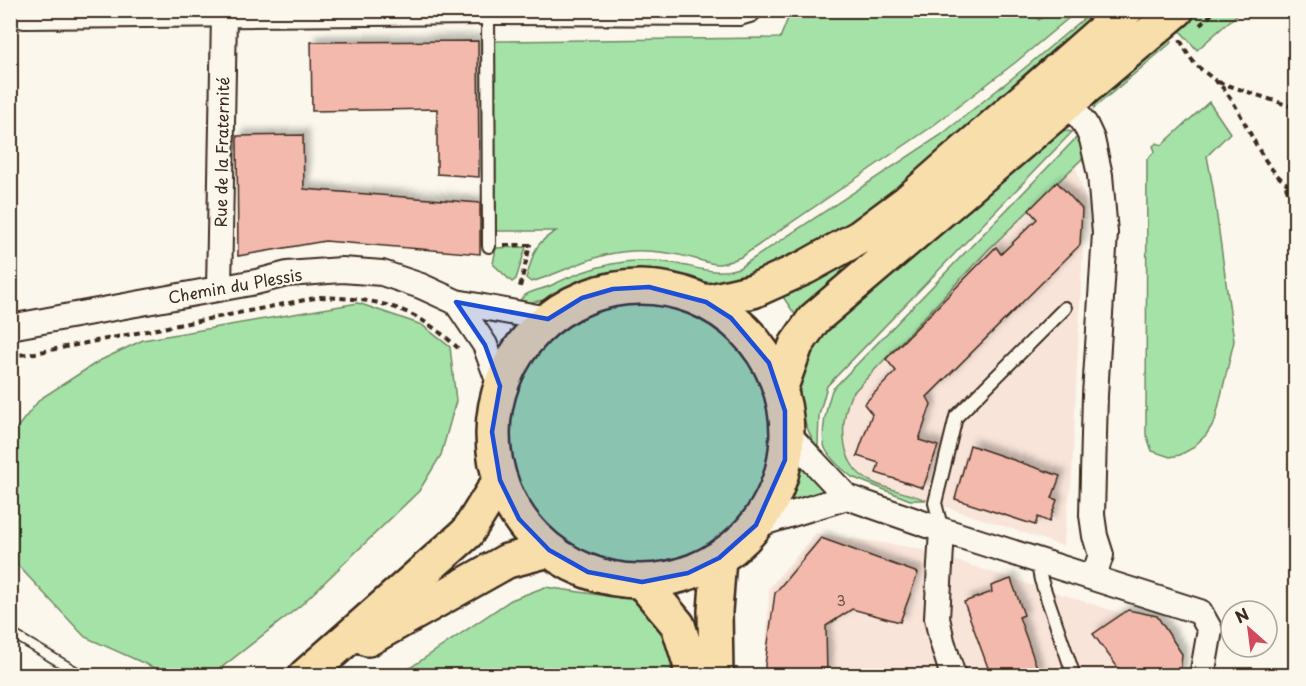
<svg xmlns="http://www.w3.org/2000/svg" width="1306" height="686" viewBox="0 0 1306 686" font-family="'Playpen Sans',sans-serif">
  <defs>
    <filter id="shadow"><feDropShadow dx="5.5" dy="-5.5" stdDeviation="3" flood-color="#0004"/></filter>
  </defs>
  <rect width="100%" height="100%" fill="#fbf7ec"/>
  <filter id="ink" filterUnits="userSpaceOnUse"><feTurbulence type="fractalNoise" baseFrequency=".0167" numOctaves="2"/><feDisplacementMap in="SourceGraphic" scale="12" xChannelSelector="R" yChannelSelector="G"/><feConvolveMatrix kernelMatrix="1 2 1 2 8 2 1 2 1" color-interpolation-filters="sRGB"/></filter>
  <g filter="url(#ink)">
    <path fill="#f9e4d9" d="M1075,164L1085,199L1072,475L1063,546L871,482L861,474L851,463L846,453L843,421L851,395L989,249Z
      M816,533L916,548L1120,613L1148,624L1162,675L765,676L769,588Z"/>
    <path fill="#a5e2a8" stroke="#708663" stroke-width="1.5" d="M1030,10L1039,20L1050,11H1077L1016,62L930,128L741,257C733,260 727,263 719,264C709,264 701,260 692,258C672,253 652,250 632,251C592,253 568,271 531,282L526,278C535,253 531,246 556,231H495L494,41L780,38L791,11Z
      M1093,11H1112L879,209L763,274L717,284L655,273H626L589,281L551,299L518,304C524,290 540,291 552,285C591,266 629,256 672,263C696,267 715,276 739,268L941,135L1021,71Z
      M1144,11L1151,18L798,319L781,294L926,199Z
      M1191,11H1241L1197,50L1175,25Z
      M1164,34L1172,42L1094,108L1093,96Z
      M1209,102L1230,133L1207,156L1213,188L1234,341L1215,421L1206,435L1191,449L1180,455L1170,457L1152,451L1146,434L1147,159L1155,151L1153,146L1157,143L1162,145Z
      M1063,130L1072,132L827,386L819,415L818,445L816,446C802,423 794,389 805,363C809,353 815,343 821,334L1052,134Z
      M1081,133L1087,154L989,249L851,395C839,424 839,467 872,482C889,490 909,493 926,500H910L852,477C843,470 830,459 825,448C820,434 827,404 832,390Z
      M526,247L516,279L512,282L493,264L496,248Z
      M506 436a134 134 0 1 1 268 0a134 134 0 1 1-268 0Z
      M358,303L422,325L450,347L456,401L441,455L419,491L300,606L212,675H170L85,637L11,558V435L40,399L99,361L143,340Z
      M800,464L831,492L791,503L790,497Z
      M545,587L635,600L668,636L672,675L398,676L511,600Z"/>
    <path fill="#f3b9ad" stroke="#3b2a1e" stroke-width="1.5" filter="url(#shadow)" d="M478,41L479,177L437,174V109L312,111L311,42Z
      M303,135L304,189L480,203V254L325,241L238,256L237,136Z
      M1057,182L1082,209L1080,245L927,397L931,404L919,440L938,446L923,488L876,473L879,463L857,456L872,414L864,404L896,371L886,359L996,247L1001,254L1037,219L1029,210Z
      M970,445L1060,476L1052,498L1057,500L1049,522L1038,517L1035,525L955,499Z
      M821,538L918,573L900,622L852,609L826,626L827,676H766L765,665L775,593Z
      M1011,579L1024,615L1019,617L1040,676H991L964,602L992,592L991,586Z
      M1128,610L1157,616L1182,654L1180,676H1124L1093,634Z"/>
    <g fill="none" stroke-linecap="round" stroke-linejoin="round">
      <defs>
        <path id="lane" d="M488,12L489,246
          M942,530L935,503L956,417L1065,308
          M1037,560L1041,580L1074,676"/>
        <path id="street" d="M14,10L24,16L488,12L739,13L749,10
          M1069,103L1085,124L1092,139L1100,175L1105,233L1095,395L1092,515L1095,536L1101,555L1093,578L1200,612L1210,630L1202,676
          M219,289L224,15
          M456,302L485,345L500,386
          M10,327L256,282L287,274L342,270L382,273L421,286L456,302L548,319
          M787,433L847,497L942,530L937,618L942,641L953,676
          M756,525L847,497
          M942,530L1093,578"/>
        <path id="primary" d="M493 434a147 147 0 1 1 294 0a147 147 0 1 1-294 0Z
          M706,302L753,291L806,267L860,237L907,202L1126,10
          M781,387L796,345L814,319L1177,10
          M368,639L507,561L549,550
          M305,676L467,533L500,480
          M716,676L715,611L719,558"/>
        <path id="highway" d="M642,582L678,625L690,663L691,676"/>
      </defs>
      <use href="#lane" stroke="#3b2a1e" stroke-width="16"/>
      <use href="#street" stroke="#3b2a1e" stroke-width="28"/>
      <use href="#primary" stroke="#3b2a1e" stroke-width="38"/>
      <use href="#highway" stroke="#3b2a1e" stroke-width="38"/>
      <path stroke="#3b2a1e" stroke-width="4" stroke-dasharray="6 4.5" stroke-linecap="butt" d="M1200,25L1216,10
        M1180,40C1185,48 1189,57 1195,64C1207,75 1220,82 1229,96C1249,124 1263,174 1296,189
        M1218,82L1296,108
        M1286,186L1296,216
        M504,245H530L519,291
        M10,356L35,353L320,297C380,299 413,306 458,348"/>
      <use href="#lane" stroke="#fbf7ec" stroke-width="12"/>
      <use href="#street" stroke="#fbf7ec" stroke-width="24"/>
      <use href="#primary" stroke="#f8deab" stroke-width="33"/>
      <use href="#highway" stroke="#f8deab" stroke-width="33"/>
      <path stroke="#3b2a1e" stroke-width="1.5" d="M10,627L94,676
        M10,638L73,676"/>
    </g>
  </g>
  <path fill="#1d4ed8" fill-opacity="0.2" stroke="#1d4ed8" stroke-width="4.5" stroke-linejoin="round" d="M649,287L706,302L731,318L769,363L785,411V460L756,525L719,558L688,573L642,582L588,572L549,550L519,519L500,480L492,432L500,386L485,345L456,302L548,319L582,298L613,289Z"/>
  <g text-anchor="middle" stroke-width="4.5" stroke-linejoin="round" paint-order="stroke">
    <g font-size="14" fill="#694e42">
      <text x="841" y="606">3</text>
    </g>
    <g font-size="16" fill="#3b2a1e" stroke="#fbf7ec">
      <text transform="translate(222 152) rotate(-89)" y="6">Rue de la Fraternité</text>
      <text transform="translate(235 286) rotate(-10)" y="6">Chemin du Plessis</text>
    </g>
  </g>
  <rect width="1306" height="686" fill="none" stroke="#fbf7ec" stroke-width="36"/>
  <rect x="18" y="18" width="1270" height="650" fill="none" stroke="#3b2a1e" stroke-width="2" filter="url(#ink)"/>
  <g transform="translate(1249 629) rotate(332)"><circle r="28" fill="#fbf7ec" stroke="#aea59a" stroke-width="1.5"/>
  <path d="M0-4.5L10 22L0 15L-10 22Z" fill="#d1495b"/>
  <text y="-9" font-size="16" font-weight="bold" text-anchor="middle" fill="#3b2a1e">N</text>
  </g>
</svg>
